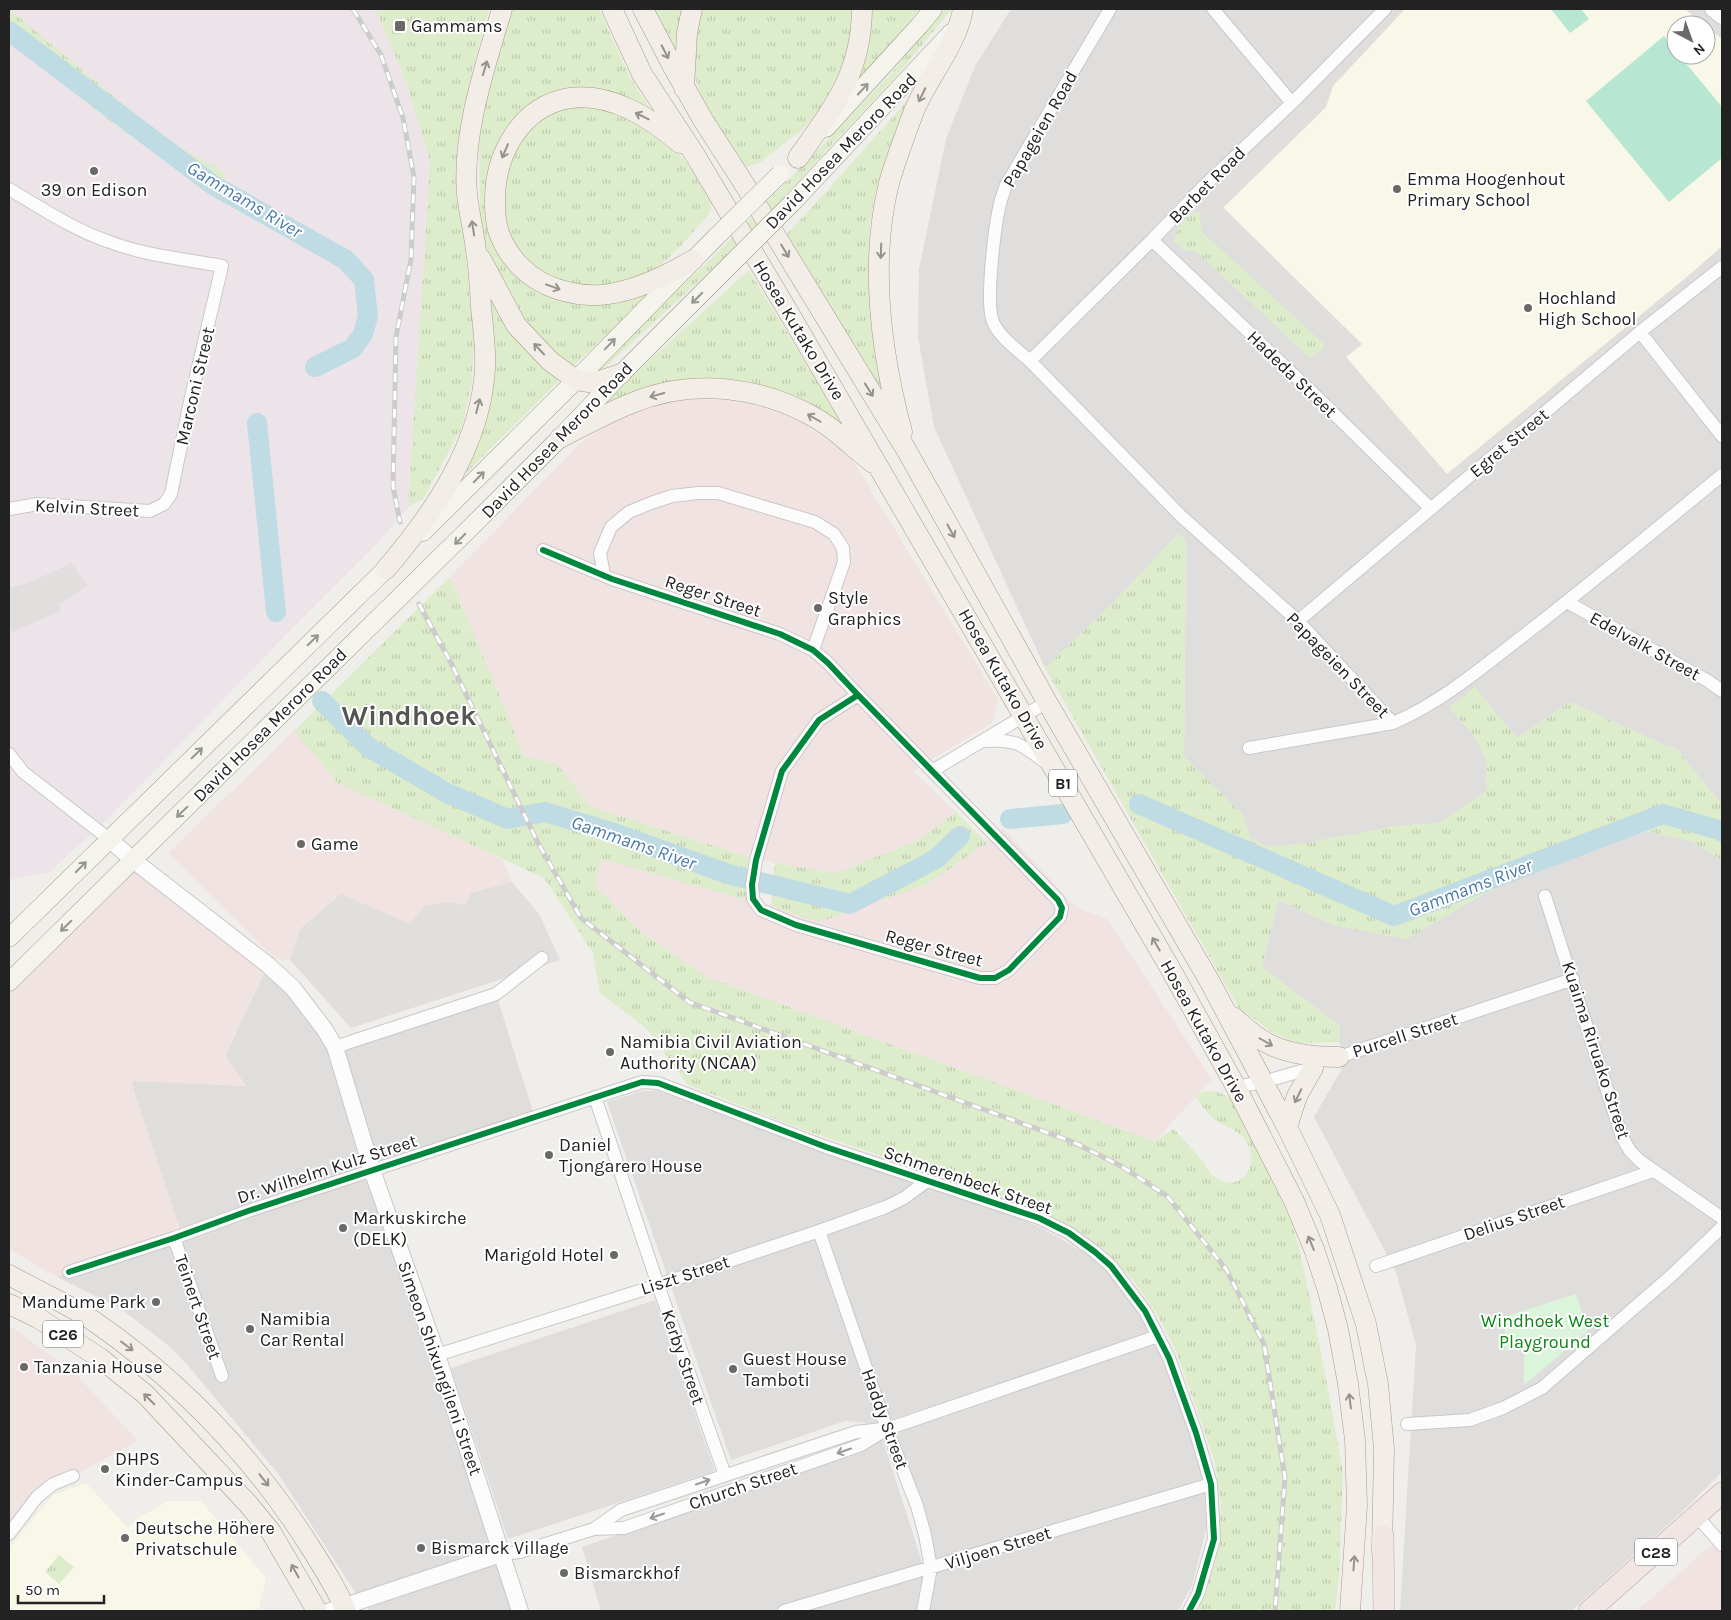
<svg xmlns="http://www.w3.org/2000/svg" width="1731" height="1620" viewBox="0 0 1731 1620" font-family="Karla,sans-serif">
  <defs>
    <pattern id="grass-tufts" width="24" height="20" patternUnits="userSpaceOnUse" patternTransform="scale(1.25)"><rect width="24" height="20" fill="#ddeccb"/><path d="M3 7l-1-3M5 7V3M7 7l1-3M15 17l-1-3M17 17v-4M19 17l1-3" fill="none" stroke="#bdcaae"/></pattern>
  </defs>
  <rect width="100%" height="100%" fill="#f0eeeb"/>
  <path fill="#dfdedc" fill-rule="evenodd" d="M1011,9H1722V805L1676,748L1669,747L1570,702L1517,738L1449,707L1474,735L1486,760L1487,791L1439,823L1397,826L1306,843L1269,847L1250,839L1242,814L1184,757L1186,541L1178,534L1113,603L1045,668L934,427L918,337L919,269L946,139L975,66ZM1676,25H1706V55H1676Z
    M1645,831L1691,841L1722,860V1472L1683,1511L1571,1611H1400L1416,1345L1396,1272L1314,1117L1345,1063L1339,1042L1340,1026L1262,967L1278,900L1336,926L1480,896L1543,866Z
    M268,965L335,1047L496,994L535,1118L372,1170L501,1554L361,1601L279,1475L186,1363L169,1346L120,1308L57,1277L174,1238L131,1080L246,1086L225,1056Z
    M642,1091H658L1007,1213L1035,1225L1063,1240L1091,1257L1106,1271L1136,1307L1151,1334L879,1424L845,1421L731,1460L607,1102Z
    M655,1300L715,1471L508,1539L451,1368Z
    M1159,1341L1204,1480L1206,1529L1192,1586L1178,1611H928L937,1572L893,1432Z
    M882,1437L926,1575L917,1611H601L582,1547L851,1453Z
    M498,1561L514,1611H369L368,1608Z"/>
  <path fill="#f1e3e1" d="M699,399L755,402L794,417L850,456L998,699L992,723L913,771L956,812L918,840L836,873L775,863L749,857L591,807L557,764L524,756L450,577L577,446L615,419L654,403Z
    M294,731L338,783L502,859L512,882L539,914L560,960L351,1028L291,960L275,959L168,853Z
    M1003,828L1077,908L1107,919L1212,1079L1155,1141L707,977L641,932L595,885L601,858L747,900L771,905L805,918L927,884Z
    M133,860L268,965L225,1055L246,1086L131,1081L182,1234L57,1277L9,1249V989Z
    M9,1325L75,1373L138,1441L73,1476L53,1484L9,1538Z
    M1722,1535V1611H1637Z"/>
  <path fill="#ede4e9" d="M9,9H375L406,81L430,162L408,507L377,544L278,643L107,820L49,872L9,880Z"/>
  <path fill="#f8f7e8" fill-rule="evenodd" d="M1405,9H1685L1722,39V246L1694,271L1447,474L1346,357L1361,344L1223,207L1326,107L1333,86ZM1676,25H1706V55H1676Z
    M86,1483L128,1528L138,1518L168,1501H201L266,1578L259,1608L251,1611H9V1548L53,1495Z"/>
  <path fill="url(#grass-tufts)" d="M9,9L135,114L149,129L226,174L221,198L122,130L9,43Z
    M375,9H489L469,85L457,146L456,190L465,248L474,342L472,382L462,427L423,499L408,507L430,162L406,81Z
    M510,9H599L629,76L655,116L619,100L535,106L489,191L535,287H657L569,370L526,326L493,271L485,243L480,218L479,142L489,73Z
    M654,9H683L677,61Z
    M699,9H857L849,60L823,107L802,130L759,163L746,167L711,114L701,96L694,75Z
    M870,9H920L849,91Z
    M944,9H952L892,81L834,142L755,229L600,372L588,379L625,340L716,254L849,118L894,70Z
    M914,93C899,131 879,170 872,211C862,275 877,339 888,403L785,236L825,193Z
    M579,104L623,113L669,143L687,163L712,204L709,214L679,248L649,276L576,290L525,266L505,232L504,171L523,134L554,110Z
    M1194,211L1199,212L1202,232L1324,344L1323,349L1310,358L1197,252L1185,250L1175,242C1175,227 1183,221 1194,211Z
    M749,270L848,433L752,388L597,408Z
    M485,283L544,366L559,381L459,480L476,446Z
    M1178,534L1186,541L1184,757L1242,814L1251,839L1269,847L1306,843L1397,826L1439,823L1487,791L1486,760L1474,735L1449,707L1475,687L1517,738L1570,702L1669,747L1676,748L1722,805V860L1691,841L1645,831L1543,867L1480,896L1407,939L1336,926L1278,900L1262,967L1340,1026L1339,1042L1298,1043L1273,1033L1238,1007L1045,668L1113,603Z
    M450,577L524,756L557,764L591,807L749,857L745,877L747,900L601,859L595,885L641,932L707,977L1154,1141L1174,1129C1183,1140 1193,1150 1202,1160C1206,1165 1209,1172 1213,1176C1240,1196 1262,1166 1246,1141C1239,1130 1228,1128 1218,1122C1208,1116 1202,1106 1196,1096C1208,1086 1222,1093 1234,1100L1291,1221L1299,1247L1322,1357L1343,1472L1339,1577L1335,1611H1198L1212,1570L1219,1537L1221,1503L1214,1459L1176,1351L1158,1316L1134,1281L1099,1246L1037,1208L801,1129L688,1085L648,1030L600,993L593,953L544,878L338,783L294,731Z
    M956,812L987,843L927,884L822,921L805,918L771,905L775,863L836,873L918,840Z
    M59,1555L74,1567L59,1584L45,1572Z"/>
  <path fill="#daf5da" d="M1576,1294L1588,1331L1524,1385V1347L1506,1351L1504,1317Z"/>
  <path fill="#b7e6d2" d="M1551,9H1581L1589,19L1570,33Z
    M1664,36L1676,51V55H1679L1722,107V158L1669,202L1586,101Z"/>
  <path fill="#e0dfde" d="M1308,98L1317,116L1223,208L1362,344L1346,357L1331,346L1324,330L1216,233L1208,221L1223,207L1212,192Z
    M1347,392L1394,439L1383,450L1335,403Z
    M71,563L88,586L59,604L61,611L12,632L9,621V588L29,583Z
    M512,882L539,914L560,960L351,1028L290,960L300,929L341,894L410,924L424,906L449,902L465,905L471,893Z
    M262,1095L299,1179L189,1216L178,1127Z
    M721,1499L722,1507L669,1524L672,1534L641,1544L639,1537L668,1527L665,1518Z"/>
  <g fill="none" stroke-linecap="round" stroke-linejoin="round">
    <path stroke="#bfdbe3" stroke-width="20" d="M9,31L213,185L346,260L364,280L368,316L363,334L353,348L315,367
      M257,423L276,612
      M322,701L368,747L447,793L508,819L545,812L611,832L731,875L850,904L936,859L960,836
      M1139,804L1394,916L1663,814L1719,830L1722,832
      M1010,819L1063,814"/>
    <defs>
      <path id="minor" d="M1110,9L1006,185L1001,200C995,222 985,303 993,322C1000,338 1018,350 1030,361L1181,516L1298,621L1393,723
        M1213,9L1292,103
        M9,189C40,207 72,229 107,241C143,255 184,259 222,266L191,397L171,494L164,504L150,511L38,504L9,509
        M1152,240L1316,396L1430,508
        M1640,332L1722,436
        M1030,361L1152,240L1206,184L1292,103L1385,9
        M543,550L612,579L780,634L813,650L828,663L858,695L1058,900L1062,908L1060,917L1009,970L995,978H980L796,925L761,910L753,899L752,885L756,860L782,771L819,720L858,695
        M604,575L600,553L611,527L629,512L651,503L672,496L698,493H718L815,522L834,534L843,548L844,562L813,650
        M1567,602L1708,681L1722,691
        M1298,621L1640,332L1722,267
        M983,741C1015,739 1021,743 1046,763
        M1249,748L1393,723C1440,703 1479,670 1519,639C1588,586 1655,530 1722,475
        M9,754L23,772L109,839
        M932,771L1047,702
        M1545,896L1622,1137L1630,1151L1640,1161L1722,1218
        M335,1047L496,994L542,958
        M1333,1059L1573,979
        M1236,1087L1263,1082L1315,1067
        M595,1097L658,1285L725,1475
        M819,1231L887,1429L917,1506L925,1535L931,1568L923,1611
        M174,1238L222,1376
        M1376,1266L1653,1171
        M69,1272L174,1238L248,1211L642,1082L658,1083L826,1147L1039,1218L1069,1233L1095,1252L1111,1266L1145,1311L1169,1358L1196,1433L1211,1484L1214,1539L1198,1594L1189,1611
        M437,1355L658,1285L819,1231L886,1207L904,1198L927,1181
        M1407,1424L1470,1420L1503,1408L1542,1388L1672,1275L1722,1227
        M1697,1516L1722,1545
        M594,1529L621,1510L856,1432L882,1429
        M9,1534L37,1497L53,1484L73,1476
        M501,1554L520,1552L594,1529L624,1528L861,1445L887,1429L1158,1336
        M784,1611L1211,1484"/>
      <path id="tertiary" d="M1713,9L1722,16
        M109,839L133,860L268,965L293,988L325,1030L335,1047L372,1170L437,1355L520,1611
        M330,1611L501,1554"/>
      <path id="secondary" d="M826,128L919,26L933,9
        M792,203L951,33
        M423,532L576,380L716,237
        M9,938L396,559
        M9,982L475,523L560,438L621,374L731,264"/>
      <path id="primary" d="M612,9L642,74L695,155L789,313L1170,968L1236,1087L1294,1201L1314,1249L1327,1288L1338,1329L1348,1384L1355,1440L1357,1506L1350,1611
        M643,9L671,63L703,120L741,179L907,451L1047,702L1210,982L1287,1127L1330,1215L1366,1324L1378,1384L1384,1449L1382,1552
        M684,88L687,33L692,9
        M680,143C650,118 611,92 570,98C520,106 494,156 495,203C495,212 496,224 499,233C509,260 530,280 557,289C573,294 592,297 609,294C640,289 667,275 693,260
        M798,158C834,106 861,75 862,9
        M481,259L516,325L550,361L576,380L593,383L621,374
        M902,432C881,353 869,264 889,183C896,159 905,135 914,111C928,77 957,45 963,9
        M560,438C583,426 607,413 632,403C693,378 763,386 819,420C838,432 855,449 873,463
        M386,569C434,513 481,445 485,368C486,348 483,327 481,307C480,288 479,269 476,251C474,232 469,213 467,194C462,133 485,67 502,9
        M1233,1017C1244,1026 1255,1037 1267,1043C1289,1055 1315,1057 1339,1057
        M1287,1127L1297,1096L1313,1068
        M9,1275C36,1290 66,1303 92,1320C179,1380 250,1453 307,1542C321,1564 336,1587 346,1611
        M9,1304L38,1318L100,1358L145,1394L249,1505L271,1532L317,1611"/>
      <path id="trunk" d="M1383,1536L1384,1611
        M1589,1611L1722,1493"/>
    </defs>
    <use href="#minor" stroke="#c9c8c7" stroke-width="14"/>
    <use href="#tertiary" stroke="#c9c8c7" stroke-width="18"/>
    <use href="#secondary" stroke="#999a82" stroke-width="19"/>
    <use href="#primary" stroke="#a79c86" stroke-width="21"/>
    <use href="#trunk" stroke="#c5a2ac" stroke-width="22"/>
    <use href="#minor" stroke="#fdfcfc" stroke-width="12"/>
    <use href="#tertiary" stroke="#fdfcfc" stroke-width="16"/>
    <use href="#secondary" stroke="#f4f4ed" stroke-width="18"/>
    <use href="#primary" stroke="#f3ede7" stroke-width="20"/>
    <use href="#trunk" stroke="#f0e6e4" stroke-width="21"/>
    <defs>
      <path id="rail" d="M353,9L381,55L403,118L414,177L411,259L396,337L393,486L400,522
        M419,604L450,661L538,843L581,918L689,1002L1073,1142L1121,1166L1167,1196L1226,1269L1264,1344L1285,1478L1275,1611"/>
    </defs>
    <use href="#rail" stroke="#ccc" stroke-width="5"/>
    <use href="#rail" stroke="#fff" stroke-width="3" stroke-dasharray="9" stroke-linecap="butt"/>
    <defs>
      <path id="secondary-bridge" d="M716,237L780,174
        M731,264L792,203"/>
    </defs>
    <use href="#secondary-bridge" stroke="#999a82" stroke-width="19" stroke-linecap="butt"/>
    <use href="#secondary-bridge" stroke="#f4f4ed" stroke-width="18"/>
    <defs>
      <path id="cycleway" d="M543,550L612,579L780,634L813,650L828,663L858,695L1058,900L1062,908L1060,917L1009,970L995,978H980L796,925L761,910L753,899L752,885L756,860L782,771L819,720L858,695
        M69,1272L174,1238L248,1211L642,1082L658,1083L826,1147L1039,1218L1069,1233L1095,1252L1111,1266L1145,1311L1169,1358L1196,1433L1211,1484L1214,1539L1198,1594L1189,1611"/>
    </defs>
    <use href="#cycleway" stroke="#fff" stroke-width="9"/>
    <use href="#cycleway" stroke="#00873e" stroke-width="6"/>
  </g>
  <defs><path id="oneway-shaft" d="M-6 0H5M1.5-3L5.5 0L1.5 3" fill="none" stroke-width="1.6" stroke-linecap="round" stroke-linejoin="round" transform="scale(1.25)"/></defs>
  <g stroke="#95928e">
    <use href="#oneway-shaft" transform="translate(665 52) rotate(63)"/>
    <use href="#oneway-shaft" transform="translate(485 68) rotate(-73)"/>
    <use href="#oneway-shaft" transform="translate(922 95) rotate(116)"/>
    <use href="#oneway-shaft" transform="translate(642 116) rotate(-154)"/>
    <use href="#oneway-shaft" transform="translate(505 151) rotate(113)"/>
    <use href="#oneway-shaft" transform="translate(473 228) rotate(-99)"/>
    <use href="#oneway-shaft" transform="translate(785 251) rotate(59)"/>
    <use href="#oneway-shaft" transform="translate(881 251) rotate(92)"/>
    <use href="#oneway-shaft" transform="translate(553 287) rotate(20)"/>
    <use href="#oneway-shaft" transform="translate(539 349) rotate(-133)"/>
    <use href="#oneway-shaft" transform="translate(869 390) rotate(58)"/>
    <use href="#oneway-shaft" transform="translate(657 395) rotate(165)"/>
    <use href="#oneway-shaft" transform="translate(478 406) rotate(-76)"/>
    <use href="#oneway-shaft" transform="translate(814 418) rotate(-150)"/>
    <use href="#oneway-shaft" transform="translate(951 531) rotate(61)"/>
    <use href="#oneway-shaft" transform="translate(1156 944) rotate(-120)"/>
    <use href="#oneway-shaft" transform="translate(1266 1042) rotate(30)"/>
    <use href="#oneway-shaft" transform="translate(1298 1096) rotate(116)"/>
    <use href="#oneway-shaft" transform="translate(1311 1243) rotate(-112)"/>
    <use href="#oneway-shaft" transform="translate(127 1346) rotate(37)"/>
    <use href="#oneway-shaft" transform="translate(149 1399) rotate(-135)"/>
    <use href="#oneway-shaft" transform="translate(1350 1401) rotate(-97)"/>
    <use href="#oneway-shaft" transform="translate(264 1480) rotate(52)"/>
    <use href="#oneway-shaft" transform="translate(1354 1563) rotate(-86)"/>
    <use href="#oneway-shaft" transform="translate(295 1571) rotate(-119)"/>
  </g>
  <g stroke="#969692">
    <use href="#oneway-shaft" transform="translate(863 89) rotate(-47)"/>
    <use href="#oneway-shaft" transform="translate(697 298) rotate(135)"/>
    <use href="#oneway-shaft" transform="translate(610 344) rotate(-46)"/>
    <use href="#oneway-shaft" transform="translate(479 477) rotate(-45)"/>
    <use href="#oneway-shaft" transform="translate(460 539) rotate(135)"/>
    <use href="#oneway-shaft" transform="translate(313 640) rotate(-44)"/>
    <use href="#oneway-shaft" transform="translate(197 753) rotate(-44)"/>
    <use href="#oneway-shaft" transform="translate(182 812) rotate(136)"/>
    <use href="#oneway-shaft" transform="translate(81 867) rotate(-45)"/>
    <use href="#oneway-shaft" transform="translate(66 926) rotate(136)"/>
  </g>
  <g stroke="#9a9a9a">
    <use href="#oneway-shaft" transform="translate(844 1451) rotate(161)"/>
    <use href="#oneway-shaft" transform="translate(703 1482) rotate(-19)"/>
    <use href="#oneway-shaft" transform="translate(657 1516) rotate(161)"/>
  </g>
  <g fill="#6a6968" stroke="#fff" stroke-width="2">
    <rect x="394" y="20" width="12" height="12" rx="2.5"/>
    <circle cx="94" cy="171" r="5"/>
    <circle cx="1397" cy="189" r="5"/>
    <circle cx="1528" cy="308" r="5"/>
    <circle cx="818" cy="608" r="5"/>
    <circle cx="301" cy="844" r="5"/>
    <circle cx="610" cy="1052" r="5"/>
    <circle cx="549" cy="1155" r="5"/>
    <circle cx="343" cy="1228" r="5"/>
    <circle cx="614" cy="1255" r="5"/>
    <circle cx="156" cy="1302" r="5"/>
    <circle cx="250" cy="1329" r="5"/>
    <circle cx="24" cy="1367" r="5"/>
    <circle cx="733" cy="1369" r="5"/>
    <circle cx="105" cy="1469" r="5"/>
    <circle cx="125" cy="1538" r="5"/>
    <circle cx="421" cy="1548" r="5"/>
    <circle cx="564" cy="1573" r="5"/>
  </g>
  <g text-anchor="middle" stroke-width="4" stroke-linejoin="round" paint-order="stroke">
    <g fill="#fff" stroke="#646464" stroke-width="1">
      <rect x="1049" y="769.5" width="28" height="27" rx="4"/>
      <rect x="43" y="1320.5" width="40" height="27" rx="4"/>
      <rect x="1635" y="1538.5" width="42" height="27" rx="4"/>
    </g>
    <g font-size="16" font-weight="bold" fill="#222">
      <text x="1063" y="789">B1</text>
      <text x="63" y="1340">C26</text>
      <text x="1656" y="1558">C28</text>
    </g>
    <g font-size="18" fill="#222" stroke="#fff" text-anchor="start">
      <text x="411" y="32">Gammams</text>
      <text x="1407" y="185">Emma Hoogenhout<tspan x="1407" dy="21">Primary School</tspan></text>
      <text x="94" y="196" text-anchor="middle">39 on Edison</text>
      <text x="1538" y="304">Hochland<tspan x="1538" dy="21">High School</tspan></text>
      <text x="828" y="604">Style<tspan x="828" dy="21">Graphics</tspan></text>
      <text x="311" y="850">Game</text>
      <text x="620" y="1048">Namibia Civil Aviation<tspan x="620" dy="21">Authority (NCAA)</tspan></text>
      <text x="559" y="1151">Daniel<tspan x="559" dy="21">Tjongarero House</tspan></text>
      <text x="353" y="1224">Markuskirche<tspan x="353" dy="21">(DELK)</tspan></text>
      <text x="604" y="1261" text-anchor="end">Marigold Hotel</text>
      <text x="146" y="1308" text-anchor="end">Mandume Park</text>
      <text x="260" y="1325">Namibia<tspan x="260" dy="21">Car Rental</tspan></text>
      <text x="743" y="1365">Guest House<tspan x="743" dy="21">Tamboti</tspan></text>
      <text x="34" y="1373">Tanzania House</text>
      <text x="115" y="1465">DHPS<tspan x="115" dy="21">Kinder-Campus</tspan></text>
      <text x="135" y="1534">Deutsche Höhere<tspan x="135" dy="21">Privatschule</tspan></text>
      <text x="431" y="1554">Bismarck Village</text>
      <text x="574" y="1579">Bismarckhof</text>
    </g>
    <g font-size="18" fill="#222" stroke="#fff">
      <text transform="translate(1040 129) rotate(-60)" y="6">Papageien Road</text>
      <text transform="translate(841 151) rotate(-46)" y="6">David Hosea Meroro Road</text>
      <text transform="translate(1207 185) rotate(-45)" y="6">Barbet Road</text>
      <text transform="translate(799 330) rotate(59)" y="6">Hosea Kutako Drive</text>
      <text transform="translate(1292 374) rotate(44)" y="6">Hadeda Street</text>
      <text transform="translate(195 386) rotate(-77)" y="6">Marconi Street</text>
      <text transform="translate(557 440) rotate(-46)" y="6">David Hosea Meroro Road</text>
      <text transform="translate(1509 443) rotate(-40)" y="6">Egret Street</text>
      <text transform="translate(87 508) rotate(3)" y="6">Kelvin Street</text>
      <text transform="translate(713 596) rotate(18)" y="6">Reger Street</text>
      <text transform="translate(1645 646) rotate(29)" y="6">Edelvalk Street</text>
      <text transform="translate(1338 665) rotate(46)" y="6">Papageien Street</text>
      <text transform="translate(1003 679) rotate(60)" y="6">Hosea Kutako Drive</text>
      <text transform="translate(270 725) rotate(-45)" y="6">David Hosea Meroro Road</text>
      <text transform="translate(934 948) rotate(15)" y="6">Reger Street</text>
      <text transform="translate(1204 1031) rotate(61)" y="6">Hosea Kutako Drive</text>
      <text transform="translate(1405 1035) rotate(-18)" y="6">Purcell Street</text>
      <text transform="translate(1596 1050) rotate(72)" y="6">Kuaima Riruako Street</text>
      <text transform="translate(327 1169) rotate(-18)" y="6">Dr. Wilhelm Kulz Street</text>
      <text transform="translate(968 1180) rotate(19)" y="6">Schmerenbeck Street</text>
      <text transform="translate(1514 1218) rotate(-19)" y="6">Delius Street</text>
      <text transform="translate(685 1275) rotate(-18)" y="6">Liszt Street</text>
      <text transform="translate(198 1307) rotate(71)" y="6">Teinert Street</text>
      <text transform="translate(683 1357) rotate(71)" y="6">Kerby Street</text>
      <text transform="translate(440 1368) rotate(71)" y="6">Simeon Shixungileni Street</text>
      <text transform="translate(885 1419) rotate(70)" y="6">Haddy Street</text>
      <text transform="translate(743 1486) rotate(-19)" y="6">Church Street</text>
      <text transform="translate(998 1548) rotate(-17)" y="6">Viljoen Street</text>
    </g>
    <g font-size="18" fill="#0c8416" stroke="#fff">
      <text x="1545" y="1327">Windhoek West<tspan x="1545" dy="21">Playground</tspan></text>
    </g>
    <g font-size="19" font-style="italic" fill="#4a7aab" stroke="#fff">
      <text transform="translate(245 199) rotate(31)" y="7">Gammams River</text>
      <text transform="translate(634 842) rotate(19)" y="7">Gammams River</text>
      <text transform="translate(1470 887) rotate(-21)" y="7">Gammams River</text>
    </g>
    <g font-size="28" font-weight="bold" fill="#555" stroke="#fff">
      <text x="409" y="725">Windhoek</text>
    </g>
  </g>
  <rect width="1731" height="1620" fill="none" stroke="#222222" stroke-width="20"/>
  <g transform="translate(1691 40) rotate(139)"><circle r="24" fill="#ffffff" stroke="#a7a7a7"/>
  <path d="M0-4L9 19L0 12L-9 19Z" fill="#6a6968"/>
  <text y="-8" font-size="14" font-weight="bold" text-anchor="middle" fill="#222222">N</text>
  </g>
  <path d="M18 1595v8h86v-8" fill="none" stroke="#222222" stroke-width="2.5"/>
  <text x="25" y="1595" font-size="15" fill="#222222" stroke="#ffffff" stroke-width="4" paint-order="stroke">50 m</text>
</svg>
